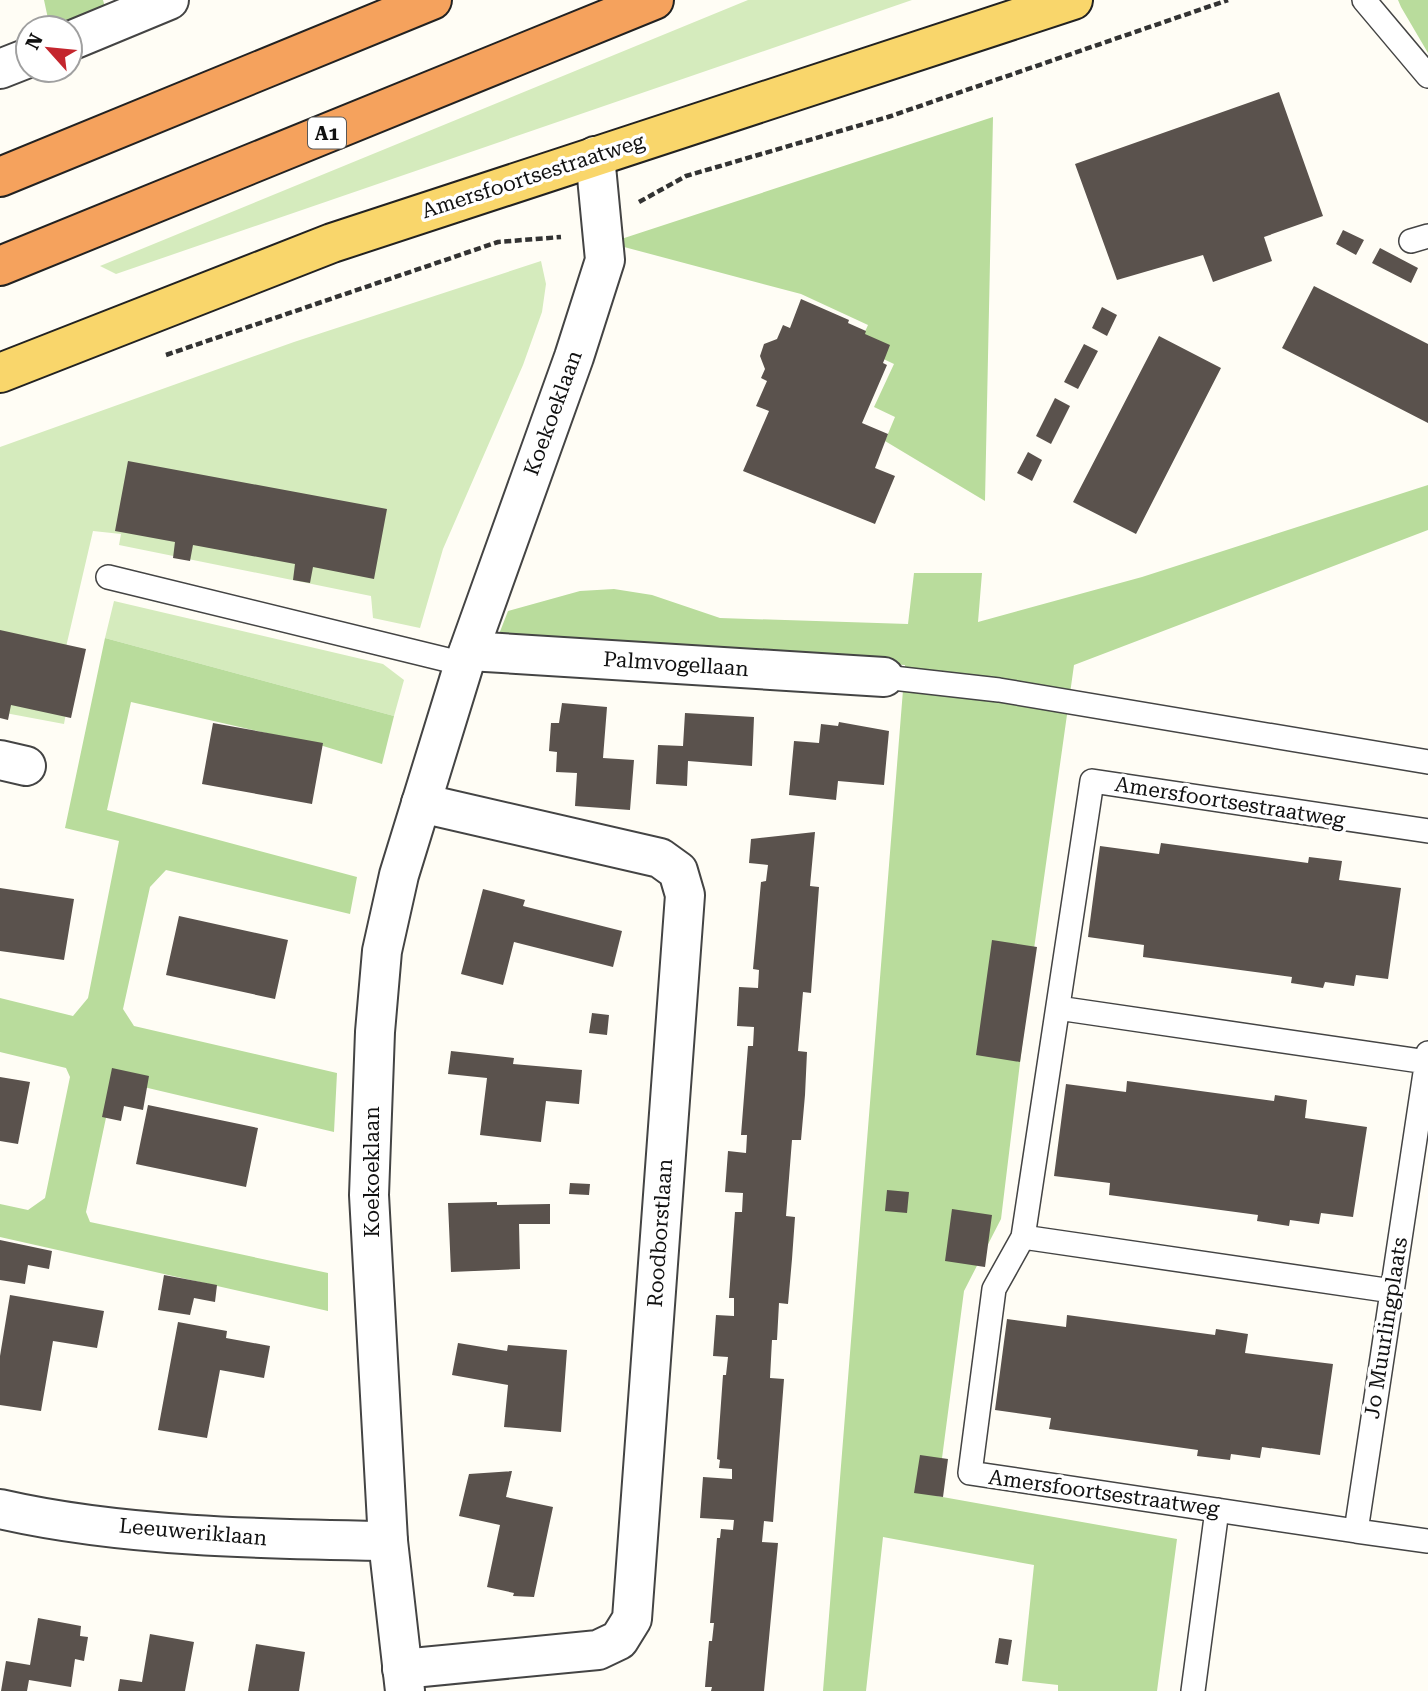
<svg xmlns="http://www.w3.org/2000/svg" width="1428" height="1691" viewBox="0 0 1428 1691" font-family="'Roboto Serif',serif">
  <rect width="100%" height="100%" fill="#fffdf5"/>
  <path fill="#d5ebbd" d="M748,0H912L116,274L100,266Z
    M541,261L546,284L542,312L523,365L443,549L420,628L373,618L371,596L119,545L121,534L93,531L66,647L78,649L64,724L0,712V447L294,342Z
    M114,601L383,664L404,680L394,716L105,638Z"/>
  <path fill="#b9dc9c" d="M44,0H103L105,7L50,28Z
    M1398,0H1428V53L1401,7Z
    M993,117L985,501L885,441L895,417L874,407L894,364L858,347L868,325L801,294L609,243Z
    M1428,485V530L1074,665L1033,956L1001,1219L964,1291L937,1496L1177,1539L1157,1691H1058V1685L1022,1681L1034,1565L883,1537L866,1691H823L905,665L494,647L508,611L580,591L614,589L652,595L720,618L908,624L914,573H982L978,622L1142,577Z
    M105,638L394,716L382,764L323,746L131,702L107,810L357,877L350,914L166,870L150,887L123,1009L134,1026L337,1073L334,1132L114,1080L86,1212L90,1222L328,1273V1311L0,1237V1204L28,1210L45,1198L70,1077L66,1068L0,1052V998L73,1016L88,998L119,841L65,828Z"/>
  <path fill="#5a524d" d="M1279,92L1323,216L1264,237L1272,261L1213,282L1203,255L1117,280L1075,164Z
    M1343,230L1364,240L1356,255L1336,244Z
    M1380,248L1418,268L1411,283L1372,263Z
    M1314,286L1428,344V423L1282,348Z
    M801,299L849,320L848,323L866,331L865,334L890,345L883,363L887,365L862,423L888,434L875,468L895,476L875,524L743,471L769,411L756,406L767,381L761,378L765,369L760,356L764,344L777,339L783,325L790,328Z
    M1102,307L1117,315L1107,336L1092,328Z
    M1159,336L1221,368L1136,534L1073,502Z
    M1084,344L1098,351L1078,389L1064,382Z
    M1055,398L1070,406L1051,444L1036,436Z
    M1028,452L1042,460L1032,481L1017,473Z
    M128,461L387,509L374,579L313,567L310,583L293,580L295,564L193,545L190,561L173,558L175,542L115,531Z
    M0,630L86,649L71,718L11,705L8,720L0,718Z
    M562,703L607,707L603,758L634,760L630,810L575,806L577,773L556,772L557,752L549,751L551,723H559Z
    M685,713L754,717L752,766L688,761L687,786L656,784L658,745L683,746Z
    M839,722L889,731L884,785L838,781L836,800L789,795L794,741L819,743L821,724L838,726Z
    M213,723L323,743L312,804L202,784Z
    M815,832L810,886L819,887L811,993L803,992L798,1051L807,1052L805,1095L801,1140H792L786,1216L795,1217L792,1259L788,1304L779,1303L777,1340H772L770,1378L784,1379L773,1522L764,1521L762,1542L778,1543L764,1691H711L712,1687H705L709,1641H712L714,1623H710L717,1538H720L721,1529L733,1530L734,1520L700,1518L703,1477L732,1479V1469L719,1468L720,1460L717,1459L723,1375H726L728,1357L713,1356L716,1315L734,1316V1298H729L735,1212H742L743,1193L725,1192L728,1151L746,1153L747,1135H741L748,1046H753L754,1027L737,1026L739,987L758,988L759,970L753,969L761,882L766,881L768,865L749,863L751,839Z
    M1161,843L1308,863L1309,857L1342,861L1339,880L1401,888L1388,979L1356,975L1354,986L1325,982L1323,988L1291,983L1292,977L1143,957L1144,945L1088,937L1100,846L1159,854Z
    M0,888L74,899L64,960L0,951Z
    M483,889L525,900L523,906L622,931L613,967L514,942L503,985L461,974Z
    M179,916L288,940L275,999L166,975Z
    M992,940L1037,947L1020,1062L976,1055Z
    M592,1013L609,1015L607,1035L589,1033Z
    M451,1051L514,1058L513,1064L582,1070L579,1104L546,1101L541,1142L480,1135L487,1078L448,1074Z
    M112,1068L149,1076L143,1110L124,1106L121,1121L102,1117Z
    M0,1077L30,1082L18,1144L0,1141Z
    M1127,1081L1274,1101L1275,1095L1307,1100L1305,1118L1367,1127L1353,1217L1321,1213L1319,1224L1290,1220L1289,1226L1257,1221L1258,1215L1109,1195L1110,1183L1054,1176L1066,1084L1126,1092Z
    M148,1105L258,1128L246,1187L136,1164Z
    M570,1183L590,1184L589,1195L569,1194Z
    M887,1190L909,1192L907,1213L885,1211Z
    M497,1202V1205L550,1204V1224H519L520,1269L451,1272L448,1203Z
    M952,1209L992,1215L985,1267L945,1261Z
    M0,1240L52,1251L49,1269L28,1265L25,1284L0,1280Z
    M164,1275L217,1285L215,1302L194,1298L190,1315L158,1310Z
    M10,1295L104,1311L97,1348L53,1341L41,1411L0,1405V1356Z
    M1067,1315L1215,1335L1216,1329L1248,1334L1245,1353L1333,1364L1320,1455L1262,1447L1260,1458L1231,1454L1230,1460L1197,1456L1198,1450L1049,1429L1051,1418L995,1410L1007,1319L1066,1327Z
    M178,1322L227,1331L226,1338L270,1346L264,1378L220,1370L207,1438L158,1430Z
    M458,1343L507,1351L508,1345L567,1350L561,1432L504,1427L508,1385L452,1375Z
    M920,1455L948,1459L943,1497L914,1493Z
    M512,1471L506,1497L553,1507L534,1597L513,1596L514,1593L487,1587L500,1525L459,1516L469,1474Z
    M38,1618L81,1626L80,1636L88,1637L84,1661L75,1659L71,1687L29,1680L27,1691H1L6,1661L30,1665Z
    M150,1634L194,1642L185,1691H118L120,1679L142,1682Z
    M999,1638L1012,1640L1008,1665L995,1663Z
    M256,1644L305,1652L299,1691H248Z"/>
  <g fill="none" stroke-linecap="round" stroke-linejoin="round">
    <defs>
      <path id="service" d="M1364,0L1428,76
        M1411,241L1428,236
        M108,577L464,664
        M884,677L999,690L1428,762
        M1058,1008L1427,1062
        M1428,1053L1356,1531L1428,1541
        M1023,1237L994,1289L970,1473L1356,1531
        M1392,1291L1023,1237L1092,781L1428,831
        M1193,1691L1217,1510"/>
      <path id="minor" d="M70,41L169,0
        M0,69L28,58
        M469,651L884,677
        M0,760L26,766
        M0,1509C122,1537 263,1539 388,1541
        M402,1669L598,1650L619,1640L632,1619L685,895L678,871L660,858L421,803"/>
      <path id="tertiary" d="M405,1691L388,1541L369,1195L375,1032L382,951L399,875L464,664L574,357L605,260L595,156"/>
      <path id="primary" d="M0,373L332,243L1073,0"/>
      <path id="motorway" d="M0,177L432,0
        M0,266L654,0"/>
    </defs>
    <use href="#service" stroke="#444" stroke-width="26"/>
    <use href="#minor" stroke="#444" stroke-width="42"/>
    <use href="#tertiary" stroke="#444" stroke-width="42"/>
    <use href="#primary" stroke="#222" stroke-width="42"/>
    <use href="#motorway" stroke="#222" stroke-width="42"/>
    <path stroke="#333" stroke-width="4.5" stroke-dasharray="7 3.5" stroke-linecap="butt" d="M639,202L686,176L888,117L1228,0
      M166,355L498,242L561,237"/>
    <use href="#service" stroke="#fff" stroke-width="23"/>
    <use href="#minor" stroke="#fff" stroke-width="38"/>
    <use href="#tertiary" stroke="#fff" stroke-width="38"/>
    <use href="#primary" stroke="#f9d66b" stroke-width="38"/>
    <use href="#motorway" stroke="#f5a25d" stroke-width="38"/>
  </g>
  <g text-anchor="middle" stroke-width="7" stroke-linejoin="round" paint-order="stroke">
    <rect fill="#fff" stroke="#585858" stroke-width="2" x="308" y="117.5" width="38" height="31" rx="5"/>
    <g font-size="19" font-weight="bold" fill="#111">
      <text x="327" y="140">A1</text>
    </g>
    <g font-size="21" fill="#111" stroke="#fff">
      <text transform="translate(533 176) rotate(-18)" y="7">Amersfoortsestraatweg</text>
      <text transform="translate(553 413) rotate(-70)" y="7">Koekoeklaan</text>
      <text transform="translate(676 664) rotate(4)" y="7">Palmvogellaan</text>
      <text transform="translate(1230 802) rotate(9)" y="7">Amersfoortsestraatweg</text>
      <text transform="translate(372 1172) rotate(-90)" y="7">Koekoeklaan</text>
      <text transform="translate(660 1233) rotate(-86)" y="7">Roodborstlaan</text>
      <text transform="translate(1386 1328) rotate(-81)" y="7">Jo Muurlingplaats</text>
      <text transform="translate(1104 1493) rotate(8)" y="7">Amersfoortsestraatweg</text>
      <text transform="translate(193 1532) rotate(5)" y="7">Leeuweriklaan</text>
    </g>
  </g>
  <g transform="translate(49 49) rotate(297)"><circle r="33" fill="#ffffff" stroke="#a0a0a0" stroke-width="2"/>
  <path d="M0-5L12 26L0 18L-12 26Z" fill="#c4262e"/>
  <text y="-10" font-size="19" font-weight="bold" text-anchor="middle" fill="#111111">N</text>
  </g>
</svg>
